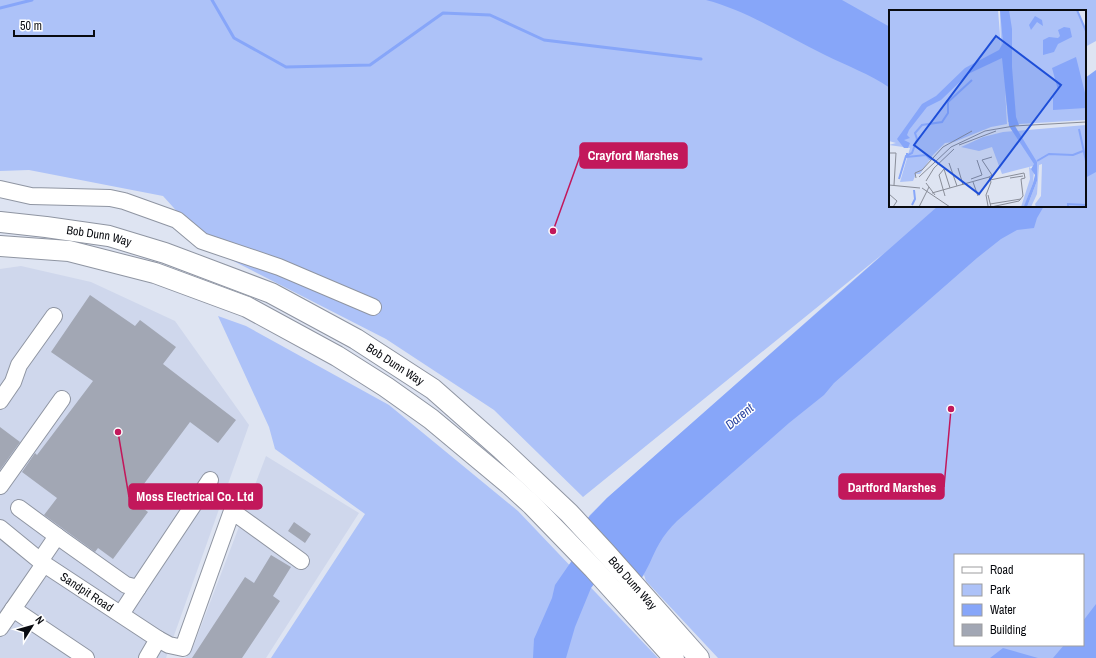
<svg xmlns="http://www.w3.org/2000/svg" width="1096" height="658" viewBox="0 0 1096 658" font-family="'Archivo Narrow',sans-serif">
  <rect width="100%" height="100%" fill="#dee4f2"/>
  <path fill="#cfd7ec" d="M21,266L91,282L175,321L249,425L166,658H0V269Z
    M266,456L359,513L266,658H185L189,654L195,642Z"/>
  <path fill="#adc2f8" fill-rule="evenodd" d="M0,0H1096V41L1085,47V11H890V206H1085V143L1096,135V658H718L646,581L644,575L639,581L589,516L607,498L884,253L583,497L494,410L386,339L212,250L163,196L29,170L0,171ZM955,555H1083V645H955Z
    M218,316L246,326L389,405L518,511L658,658H271L365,514L275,449L269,427Z"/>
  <path fill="#87a6f9" d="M706,0H842L890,27V88C870,74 847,66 825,55C786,36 748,11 706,0Z
    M1096,70V172L1085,178V78Z
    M938,206H1044L1037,218L1034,228L1017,230L1001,239L977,258L834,383L824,395L789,423L677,521C670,528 664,535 659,544C652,556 648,570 639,581L616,556L591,588L575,627L566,658H533L534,639L552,598L555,585L593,530L585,521L607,498Z
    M1096,604V658H1053L1064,645H1083V621Z
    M1003,648L1038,658H990Z"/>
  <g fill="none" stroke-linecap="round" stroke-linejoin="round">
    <path stroke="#87a6f9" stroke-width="3" d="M212,0L234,38L286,67L370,65L443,13L490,15L544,40L701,59
      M0,8L32,0"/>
  </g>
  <path fill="#a2a7b4" d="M90,295L135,326L140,320L176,347L163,364L236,420L218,443L190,422L132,500L148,512L113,559L98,548L95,552L44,515L57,498L22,472L35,453L37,455L93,381L51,352Z
    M0,427L20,442L0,470Z
    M294,522L311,534L305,543L288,531Z
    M271,555L291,567L273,596L280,601L242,658H192L245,577L254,583Z"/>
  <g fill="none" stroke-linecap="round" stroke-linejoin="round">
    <defs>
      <g id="minor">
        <path d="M0,189L31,196L110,198L124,201L177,220L202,241L279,267L373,307"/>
        <path d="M0,401L13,382L19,365L54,316"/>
        <path d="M0,486L62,399"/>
        <path d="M19,508L57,536L40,561"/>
        <path id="s1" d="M0,528L44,564L158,639L147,658"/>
        <path d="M57,536L126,585L138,588L210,480"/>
        <path d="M13,609L86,658"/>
        <path d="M121,614L138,588"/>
        <path d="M0,628L44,564"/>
        <path d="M158,639L169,645L183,648L232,511L301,561"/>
      </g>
      <g id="major">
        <path id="s2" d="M0,222L46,227L109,236L165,253L271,293L356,339L433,389L501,449L569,513L606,553L699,658"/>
        <path d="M0,246L69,251L155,273L247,307L337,356L386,387L431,419L509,484L532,505L593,568L674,658"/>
      </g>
    </defs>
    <use href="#minor" stroke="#8f95a2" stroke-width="18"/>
    <use href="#major" stroke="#8f95a2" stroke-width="22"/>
    <use href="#minor" stroke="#fff" stroke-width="16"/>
    <use href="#major" stroke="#fff" stroke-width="20"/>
  </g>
  <g text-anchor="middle" stroke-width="3" stroke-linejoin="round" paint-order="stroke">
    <g font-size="12" fill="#090b10" stroke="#fff">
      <text dy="4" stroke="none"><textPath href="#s2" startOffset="100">Bob Dunn Way</textPath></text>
      <text dy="4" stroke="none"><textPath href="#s2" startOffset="425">Bob Dunn Way</textPath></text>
      <text dy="4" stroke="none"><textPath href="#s2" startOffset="749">Bob Dunn Way</textPath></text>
      <text dy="4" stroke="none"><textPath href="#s1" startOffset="108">Sandpit Road</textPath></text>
    </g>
    <g font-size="13" font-style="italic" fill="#2943a1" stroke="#fff">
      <text transform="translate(739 416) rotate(-40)" y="5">Darent</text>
    </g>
  </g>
  <g transform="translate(889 10)">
    <rect width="197" height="197" fill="#dee4f2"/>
    <path d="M0,0H109L112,38L111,0H188L197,21V110L130,114L119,112L116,78L118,114L102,117L65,132L56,133L44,145L31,164H27L24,171L11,172L21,138L0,135L7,133L0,131ZM197,115V197H147L146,194L152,186L153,154L150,155L148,184L142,197H138L148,171V155L140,157L145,161L144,173L135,197H132L141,169L140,157L113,164L103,137L90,141L72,137L94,127L114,122Z" fill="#adc2f8"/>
    <path d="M111,0H120L123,19V57L127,107L130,115L126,116L148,152V171L138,197L135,196L144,173L146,165L142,159L145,154L120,116L113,48L79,64L52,90L38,97L20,120L18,125L21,128L15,130L21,133L19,138H15L8,129L33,94L47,86L76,58L110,40L114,33ZM146,6L153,10L154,16L148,12L142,20L140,15ZM175,17L181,18L183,27L169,34L165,42L154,45V30L160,27L169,28L171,26L169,20ZM187,47L197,87V98L164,100V84L169,80L163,58Z" fill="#87a6f9"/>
    <path fill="none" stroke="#87a6f9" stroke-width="2" d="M188,0L197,21M190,119L197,151M18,143V147L37,145L42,150M148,151L160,144L184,145L194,141M10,169L17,146L23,143L28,129L26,123L33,115L53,112L59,103V92L83,70M23,195L26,189L25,180M179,197V194L197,195"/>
    <path fill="none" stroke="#898d98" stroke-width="1" d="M70,135L107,121M0,143H7L5,175M60,153L68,176M69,158L74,175M30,167L62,137L96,121L125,116L197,112M100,167L103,165L93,150L103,147M27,168L26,163L33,160L54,137L83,121M121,168L134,166M82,169L93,165L88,150M101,170L135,163M37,171L45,158L65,139M84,172L89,186M37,173L46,185M0,175L31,178M33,178L61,197M43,183L100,167L102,172L97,185L99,196M0,184L8,191L4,197M99,185L102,197L130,191L134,186L132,169L136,168L135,163M56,186L50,165L55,159L61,178M101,194L132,189M30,197L40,177"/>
    <path fill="#1d4ed8" fill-opacity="0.15" stroke="#1d4ed8" stroke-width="2" d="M107,26L172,75L90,184L25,135Z"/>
    <rect width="197" height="197" fill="none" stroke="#090b10" stroke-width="2"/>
  </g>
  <path fill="none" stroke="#c2185b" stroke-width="1.5" d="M553 231L580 156M951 409L944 487M118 432L129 497"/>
  <g fill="#c2185b" stroke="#fff" stroke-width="1.5">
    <circle cx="553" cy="231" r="4"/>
    <circle cx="951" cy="409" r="4"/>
    <circle cx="118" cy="432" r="4"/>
  </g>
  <g fill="#c2185b" stroke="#c2185b" stroke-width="1.5">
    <rect x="580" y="143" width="107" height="25" rx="4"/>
    <rect x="839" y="474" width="105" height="25" rx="4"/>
    <rect x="129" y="484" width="133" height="25" rx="4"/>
  </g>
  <g font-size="13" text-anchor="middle" font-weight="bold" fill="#fff">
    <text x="633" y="160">Crayford Marshes</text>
    <text x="892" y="492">Dartford Marshes</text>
    <text x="195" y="501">Moss Electrical Co. Ltd</text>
  </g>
  <rect x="954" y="554" width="130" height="92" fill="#ffffff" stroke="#9d9d9f"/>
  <rect x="962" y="567" width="20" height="6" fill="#ffffff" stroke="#9d9d9f"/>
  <text x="990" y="574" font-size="12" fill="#090b10">Road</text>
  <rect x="962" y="584" width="20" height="12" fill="#adc2f8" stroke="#9d9d9f"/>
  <text x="990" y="594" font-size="12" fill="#090b10">Park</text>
  <rect x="962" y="604" width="20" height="12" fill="#87a6f9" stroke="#9d9d9f"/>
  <text x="990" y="614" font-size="12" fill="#090b10">Water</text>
  <rect x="962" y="624" width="20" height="12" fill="#a2a7b4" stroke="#9d9d9f"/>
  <text x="990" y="634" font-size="12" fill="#090b10">Building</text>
  <g transform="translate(32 626) rotate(53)" stroke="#ffffff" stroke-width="3" paint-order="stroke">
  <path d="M0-3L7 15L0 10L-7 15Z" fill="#090b10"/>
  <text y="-6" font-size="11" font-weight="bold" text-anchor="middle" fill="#090b10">N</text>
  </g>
  <path d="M14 30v6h80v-6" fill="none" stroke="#090b10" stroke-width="2"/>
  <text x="20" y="30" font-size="12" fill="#090b10" stroke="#ffffff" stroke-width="3" paint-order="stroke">50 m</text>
</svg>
